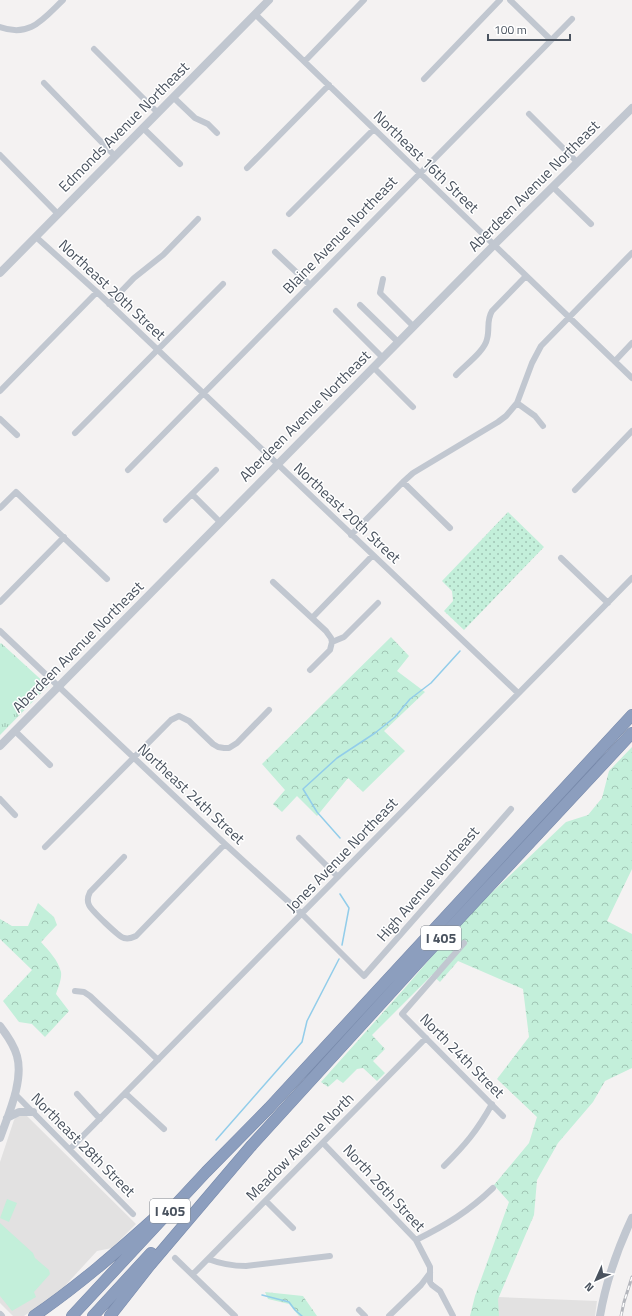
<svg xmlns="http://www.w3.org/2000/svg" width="632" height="1316" viewBox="0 0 632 1316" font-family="'Titillium Web',sans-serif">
  <defs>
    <pattern id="grass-tufts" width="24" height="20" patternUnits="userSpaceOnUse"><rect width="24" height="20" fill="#c3efda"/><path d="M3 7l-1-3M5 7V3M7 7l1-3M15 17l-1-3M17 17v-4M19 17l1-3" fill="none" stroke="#a0c4b4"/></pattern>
    <pattern id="forest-crowns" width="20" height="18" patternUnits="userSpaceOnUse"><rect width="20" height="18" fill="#c3efda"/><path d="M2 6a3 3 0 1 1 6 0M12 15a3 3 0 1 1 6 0" fill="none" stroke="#a0c4b4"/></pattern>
    <pattern id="garden-dots" width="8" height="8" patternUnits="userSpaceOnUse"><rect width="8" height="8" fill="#c3efda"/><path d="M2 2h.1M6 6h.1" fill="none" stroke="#a0c4b4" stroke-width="1.8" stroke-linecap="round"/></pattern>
  </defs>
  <rect width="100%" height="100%" fill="#f4f2f2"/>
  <path fill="#e2e1e1" d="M23,1115L27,1116L136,1224L112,1248L97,1251L63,1288L24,1316H13L0,1303V1162L14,1120L17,1116Z
    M498,1297L597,1301L595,1316H494Z"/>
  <path fill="url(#grass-tufts)" d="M1,643L48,686L0,735V644Z"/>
  <path fill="url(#forest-crowns)" d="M391,637L409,656L397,671L425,692L384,731L405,751L363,792L348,778L317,816L297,796L282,812L273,804L285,790L262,764Z
    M632,747V869L607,921L632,934V1068L605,1081L593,1102L558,1143L537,1180L534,1215L498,1299L499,1316H470L475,1296L509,1202L494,1185L529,1143L537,1117L497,1079L529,1037L523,989L458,961L440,982L432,975L372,1035L385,1049L373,1061L385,1073L377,1081L363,1068L357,1069L343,1083L337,1079L328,1087L321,1082L404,989L465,918L566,822L588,815L602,798L609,771Z
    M38,903L54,917L57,925L41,942C49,951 58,960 61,972C62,979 58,988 56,994L69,1011L45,1037L32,1024L19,1022L3,1001L32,970L0,939V919L12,926H28Z
    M265,1292L303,1296L317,1316H299L289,1304L268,1299Z"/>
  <path fill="url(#garden-dots)" d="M508,512L544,547L464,630L444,611L453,601L452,591L442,581Z"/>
  <path fill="#c3efda" d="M0,650L34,684V689L0,726Z
    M7,1199L17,1203L9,1222L0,1218Z
    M0,1223L33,1253L35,1258L49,1270L50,1274L34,1292L36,1297L12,1311L0,1296Z"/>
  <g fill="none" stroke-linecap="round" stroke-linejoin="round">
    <path stroke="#92cdea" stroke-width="1.5" d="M340,838L317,812L303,789L337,758L375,733L395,717L410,699L431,683L460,651
      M340,894L349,908L342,945
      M216,1140L302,1042L307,1021L339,959
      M262,1295L289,1302L295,1310L302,1316"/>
    <defs>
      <path id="motorway" d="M34,1316C78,1286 118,1251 158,1215
        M72,1316L206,1172L269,1108L632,715
        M93,1316L151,1253
        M110,1316L150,1265L252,1145L415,966L632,733"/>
    </defs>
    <use href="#motorway" stroke="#7789aa" stroke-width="12"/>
    <path stroke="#c1c7d0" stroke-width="6" d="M510,0L551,40
      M255,14L632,378
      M0,27C30,38 43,19 63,0
      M94,49L158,113
      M305,61L364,0
      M424,79L500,0
      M44,83L115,156
      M173,97L195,118L208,124L217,133
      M529,114L577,162
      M143,128L180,164
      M0,155L58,214
      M247,168L329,85
      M553,187L591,224
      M289,214L374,129
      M36,237L97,292L518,693
      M275,252L310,285
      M383,279L380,293L414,327
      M109,304L134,278L163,255L198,219
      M360,305L398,342
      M336,311L383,358
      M615,361L632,343
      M374,368L413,407
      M456,375C464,366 485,351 487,339C490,329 486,321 492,311L526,276
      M0,391L97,292
      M517,403L535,416L543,426
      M0,419L17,435
      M75,433L223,284
      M128,470L572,19
      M403,482L450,528
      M575,490L632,431
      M192,494L220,522
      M0,508L16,492L107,579
      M166,520L216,470
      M351,535L403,482L413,473L498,422L506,416L517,403L532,363L541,346L632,253
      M561,558L608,603
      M273,582L326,631L331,638L332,642
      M0,602L64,537
      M312,618L373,555
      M0,631L225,844L302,914L364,976L511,809
      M310,670L330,650L332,642L344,637L378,603
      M15,731L50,765
      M0,799L15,815
      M299,838L338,877
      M45,847L171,720L179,716L189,721L213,744L218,747L224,748H229L237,743L269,710
      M124,857L90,892C88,896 87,901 89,905C91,910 119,937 124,938C128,939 132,938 136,936L225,844
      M464,943L402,1014L503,1116
      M75,991L84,992L90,996C113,1018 136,1038 158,1060
      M125,1093L164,1129
      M15,1094L133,1214
      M77,1094L100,1119
      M323,1143L416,1240L430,1267V1282L432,1285L440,1291L453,1316
      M70,1149L632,578
      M444,1166C465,1145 477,1131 492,1104
      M266,1201L293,1228
      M416,1240C446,1225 468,1212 493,1188
      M175,1258L235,1316
      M208,1259C221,1264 233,1266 246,1266L330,1256
      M193,1274L426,1038
      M359,1310L365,1316
      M389,1316L421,1285L430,1273"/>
    <path stroke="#c1c7d0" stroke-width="8" d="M0,273L269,0
      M0,746L494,245L632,108
      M0,1026C7,1035 14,1045 17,1056C24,1081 8,1115 0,1138
      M7,1118L19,1112H33
      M0,1315L1,1316
      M600,1316C606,1281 617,1250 632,1218"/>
    <use href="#motorway" stroke="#8c9ebe" stroke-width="11"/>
    <defs>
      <path id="rail" d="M621,1316L624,1302L632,1277"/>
    </defs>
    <use href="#rail" stroke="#b4b6bc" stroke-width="3"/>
    <use href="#rail" stroke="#fff" stroke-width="1.5" stroke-dasharray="4.5" stroke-linecap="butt"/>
  </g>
  <g text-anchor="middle" stroke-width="3" stroke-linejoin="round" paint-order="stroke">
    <g fill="#fff" stroke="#80878f" stroke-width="1">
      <rect x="421" y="926" width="40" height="24" rx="3"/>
      <rect x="150" y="1199" width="40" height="24" rx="3"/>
    </g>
    <g font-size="14" font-weight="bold" fill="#4a535f">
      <text x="441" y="943">I 405</text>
      <text x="170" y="1216">I 405</text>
    </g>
    <g font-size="15" fill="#4a535f" stroke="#fff">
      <text transform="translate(124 127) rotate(-45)" y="5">Edmonds Avenue Northeast</text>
      <text transform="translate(426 162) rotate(44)" y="5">Northeast 16th Street</text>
      <text transform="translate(534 186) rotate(-45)" y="5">Aberdeen Avenue Northeast</text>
      <text transform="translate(340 235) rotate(-46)" y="5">Blaine Avenue Northeast</text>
      <text transform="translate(112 290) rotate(43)" y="5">Northeast 20th Street</text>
      <text transform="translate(305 416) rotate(-45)" y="5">Aberdeen Avenue Northeast</text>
      <text transform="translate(347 513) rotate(43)" y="5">Northeast 20th Street</text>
      <text transform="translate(78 647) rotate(-45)" y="5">Aberdeen Avenue Northeast</text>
      <text transform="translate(191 794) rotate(43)" y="5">Northeast 24th Street</text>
      <text transform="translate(342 855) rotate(-46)" y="5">Jones Avenue Northeast</text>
      <text transform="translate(428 884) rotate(-49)" y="5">High Avenue Northeast</text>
      <text transform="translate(462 1056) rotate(45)" y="5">North 24th Street</text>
      <text transform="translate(83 1145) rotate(45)" y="5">Northeast 28th Street</text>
      <text transform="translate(300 1147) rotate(-45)" y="5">Meadow Avenue North</text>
      <text transform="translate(384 1188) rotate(47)" y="5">North 26th Street</text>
    </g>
  </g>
  <g transform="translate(596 1280) rotate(225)" stroke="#ffffff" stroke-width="3" paint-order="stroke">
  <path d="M0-3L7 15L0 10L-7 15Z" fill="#4a535f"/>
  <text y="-6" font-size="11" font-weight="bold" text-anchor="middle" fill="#4a535f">N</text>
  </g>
  <path d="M488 34v6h82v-6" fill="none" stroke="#4a535f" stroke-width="2"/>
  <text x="494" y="34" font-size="12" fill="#4a535f" stroke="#ffffff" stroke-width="3" paint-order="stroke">100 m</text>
</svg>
